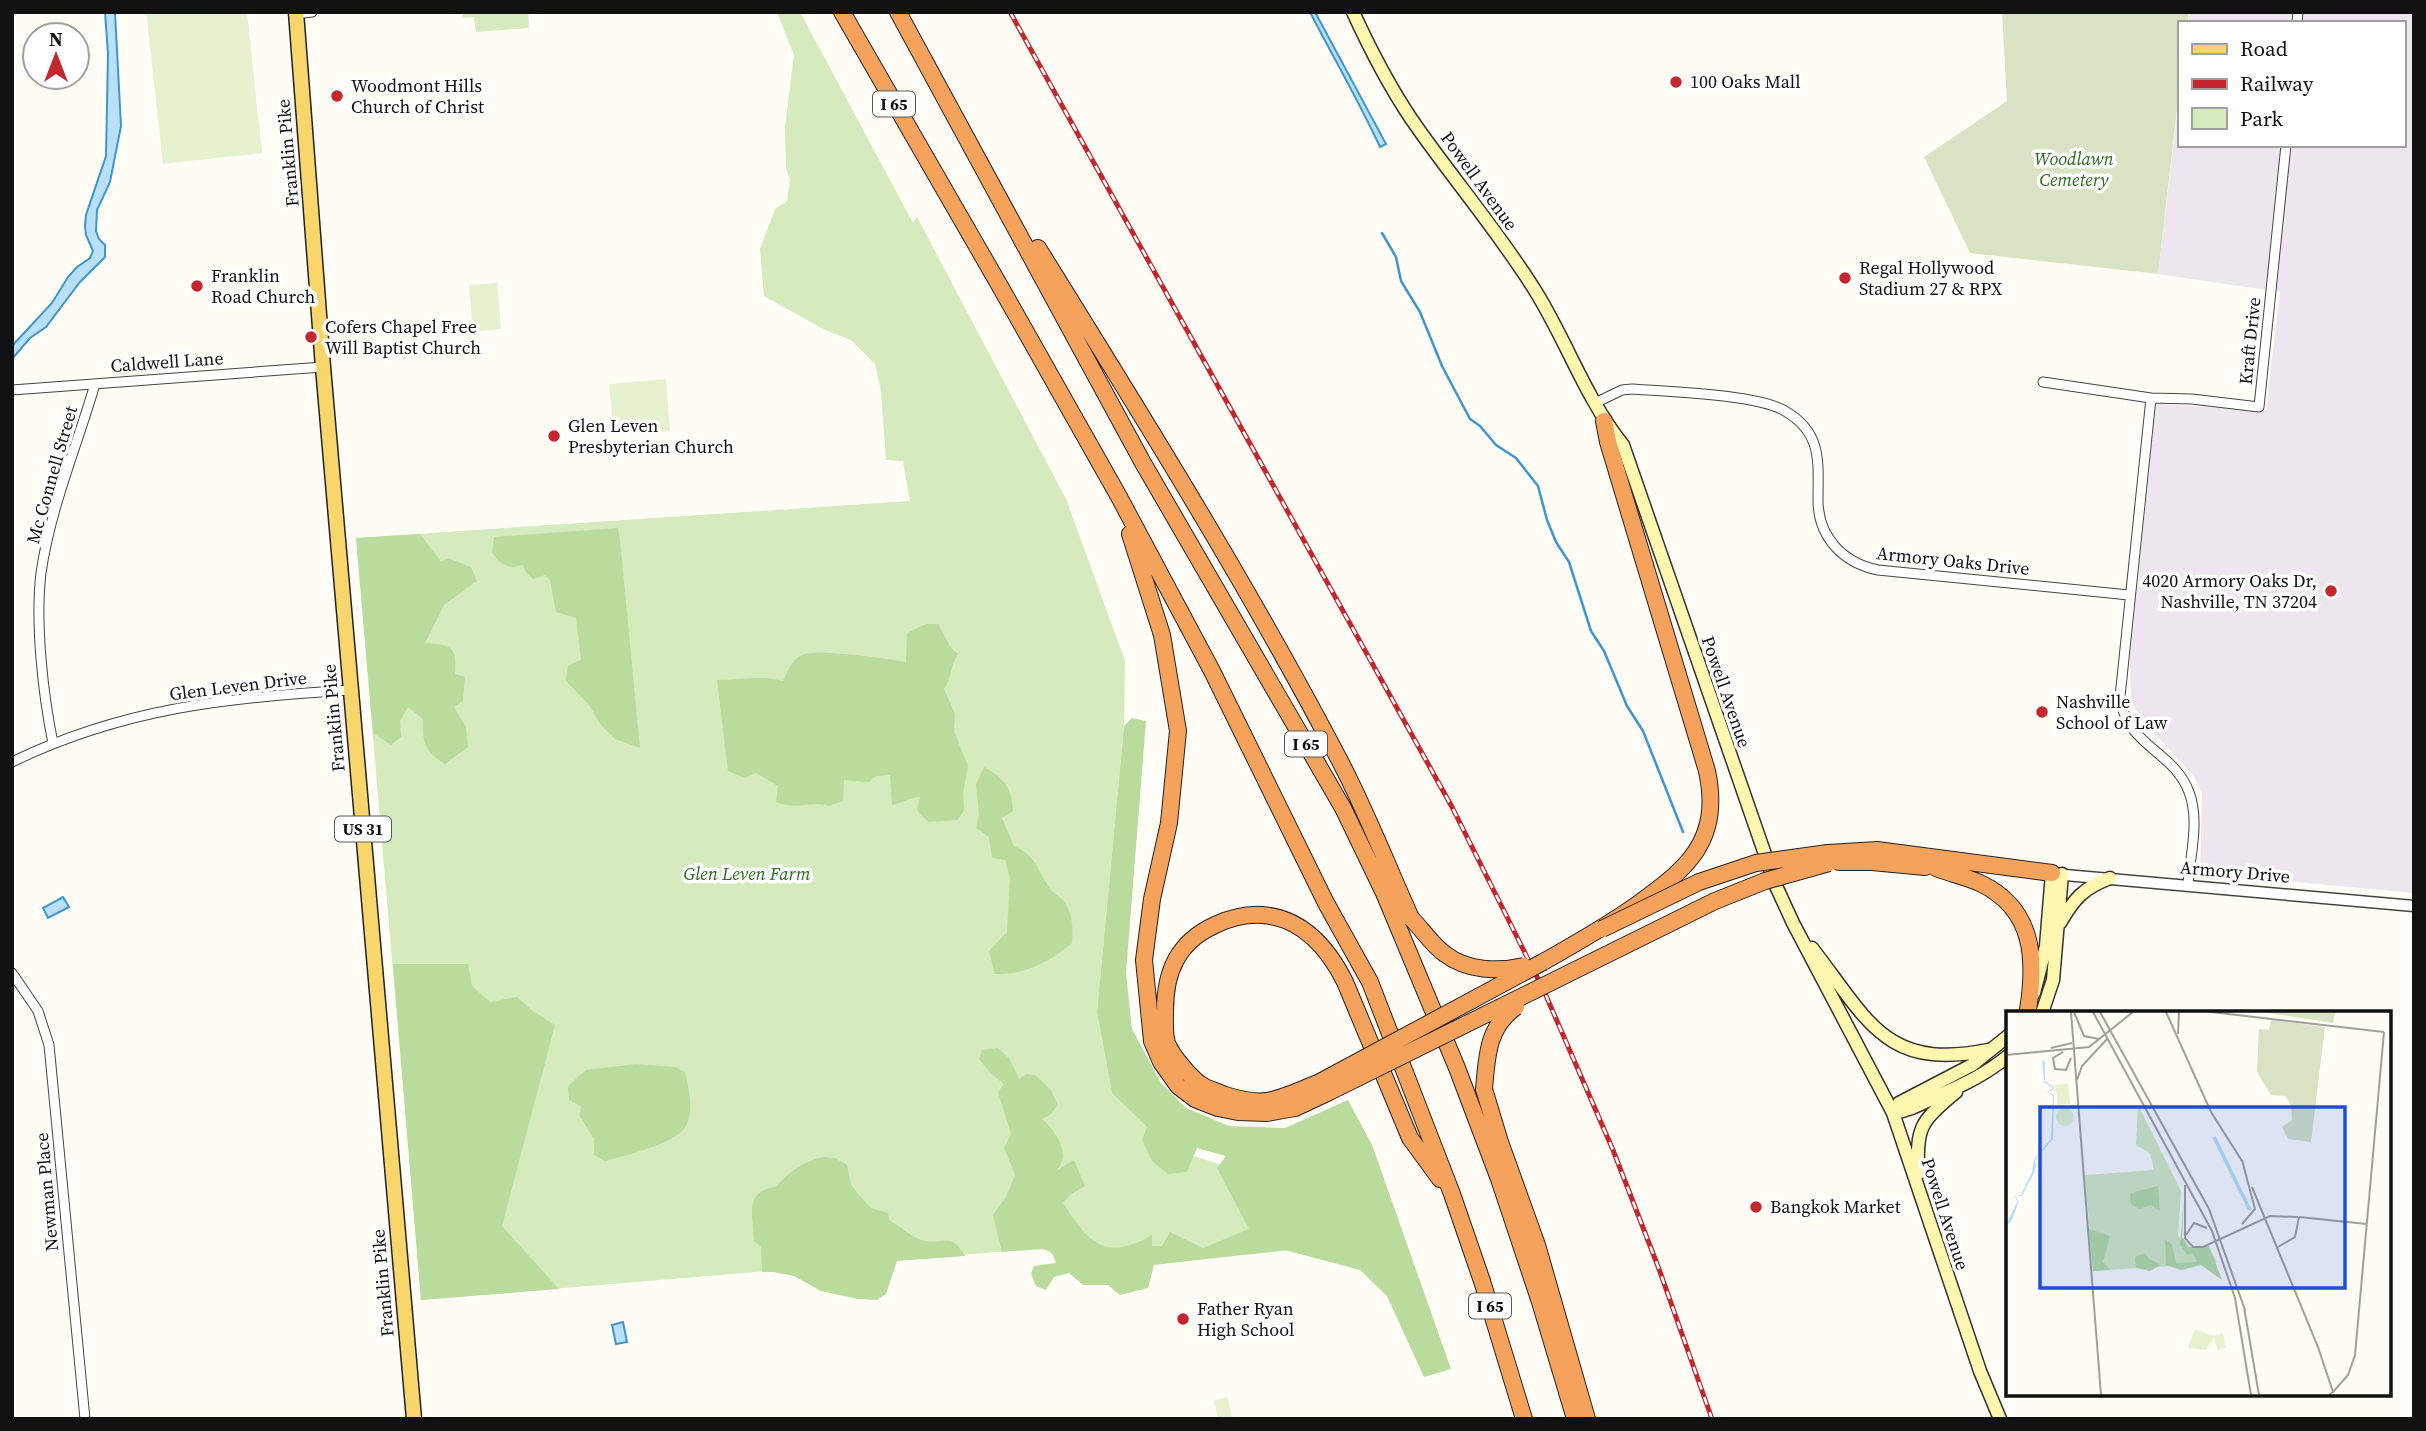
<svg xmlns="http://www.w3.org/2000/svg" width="2426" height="1431" viewBox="0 0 2426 1431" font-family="'Source Serif 4',serif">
  <rect width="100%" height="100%" fill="#fffdf5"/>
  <path fill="#eee6ef" d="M2190,12H2414V893L2200,873L2202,794L2194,776L2144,722L2131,702L2130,658L2156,404L2266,410L2280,292L2158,274L2179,98V145H2403V23H2188Z"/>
  <path fill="#d5ebbd" d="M463,12H528L529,28L476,32L474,17L463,18Z
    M777,12H800L913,223L917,217L1066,499L1125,661L1124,726L1097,1012L1112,1093L1168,1147L1227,1167L1372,1145L1405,1239L1093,1270L1056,1247L421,1300L356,538L910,501L903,461L886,460L881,391L875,364L851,340L825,330L764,296L760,249L775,209L787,201L790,179L786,169L785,127L794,55Z"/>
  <path fill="#b9dc9c" d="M618,528L620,540L640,748L615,739L601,725L589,705L566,681L568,665L581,660L576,618L556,612L550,580L545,575L533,579L525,571L523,565C508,569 502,566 492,553L494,537Z
    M420,534L441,562L448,558L471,567L477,581L444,605L425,643C451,645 457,645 455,674L465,677L463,701L454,707L466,727L468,747L445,764C425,752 422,741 423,719L408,707L400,721L401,737L391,745L373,733L356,538Z
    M926,624H938L951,648L958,654C950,666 952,678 944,689L955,714L954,731L968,766L963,793L964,810L958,820L928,822L917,810L920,797C910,797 903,803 892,805L890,775L876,776L869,782L844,780L843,801L829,806C812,800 798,811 776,802L778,786L756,773L745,778L728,771L717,680C740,680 761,675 783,681C788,670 791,661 802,655C817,648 887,659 906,662L907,633Z
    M1132,718L1146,721L1126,973L1132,1029L1161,1083L1186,1108L1229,1126L1285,1128L1348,1100L1372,1145L1451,1369L1424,1377L1387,1296L1360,1270L1285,1250L1154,1265L1148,1288L1120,1295L1108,1285H1083L1069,1273L1054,1277L1046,1290L1036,1286L1031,1274L1034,1266L1056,1263L1052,1253L1043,1249L1002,1252L993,1215L1006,1197L1015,1175L1004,1148L1011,1134L998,1092L1004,1084L991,1074L979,1059L982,1050L998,1048L1009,1058L1019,1079L1026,1074L1035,1075L1051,1090L1058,1105L1051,1114L1042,1119C1058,1132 1071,1156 1056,1171L1074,1160L1085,1186L1070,1195L1063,1203C1089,1243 1105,1262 1152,1235V1246H1162L1170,1232L1203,1248L1249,1229L1217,1168L1226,1156L1197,1148L1187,1172L1168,1174L1152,1161L1142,1140L1147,1127L1112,1093L1097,1012L1124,726Z
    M984,767C1004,778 1012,788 1013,811L1002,818L1014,846C1039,857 1037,872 1052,891C1057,896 1064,899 1067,906C1073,918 1073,930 1072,943C1050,962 1025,975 995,974L989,951L1007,932L1010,878L1005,860L992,858L989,837L976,828L979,814L976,784Z
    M393,964H468L472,986L490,1002L517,997L533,1011L555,1025L502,1226L559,1289L421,1300Z
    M636,1064L675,1067L685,1072C689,1090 696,1116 682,1131C670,1144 622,1157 605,1161L594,1155V1139L579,1115L582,1107L569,1100L568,1086L586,1070Z
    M824,1157L835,1158L847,1165L851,1184L859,1195L871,1208L888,1213L889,1220C899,1226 914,1239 925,1241C945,1244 951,1232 965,1256L897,1261L886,1294L877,1300L858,1299L821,1291L794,1276L773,1272H762L761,1247L754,1241C754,1217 742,1191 776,1187C789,1171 804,1161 824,1157Z"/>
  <path fill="#d9e3c4" d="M2002,12H2189L2187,23H2179V92L2158,274L1970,253L1924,157L2007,101Z"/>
  <path fill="#e6f2cf" d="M146,12H247L262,153L163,164Z
    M497,283L501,329L473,332L469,285Z
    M666,379L670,431L614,436L609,384Z
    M1227,1397L1233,1419H1218L1214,1401Z"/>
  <path fill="#b9e0f7" stroke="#3f96cf" stroke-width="2" d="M105,12H115L121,126L110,182L97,210L96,231L99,239L105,245V257L80,282L46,327L30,338L12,359V346L52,303L68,277L77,267L90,258L93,251L86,235L85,226L86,215L106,156L108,54Z
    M1310,12H1315L1386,144L1380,147C1359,101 1333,57 1310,12Z
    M63,897L69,907L48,918L43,908Z
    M623,1322L627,1342L616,1344L612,1325Z"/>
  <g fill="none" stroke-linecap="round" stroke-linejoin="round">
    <path stroke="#3f96cf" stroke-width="2.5" d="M1382,233L1396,257L1401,281L1420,312L1442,366L1470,419L1480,426L1496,445L1516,458L1538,486L1547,520L1556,542L1569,562L1591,631L1604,651L1627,706L1643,731L1683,832"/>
    <defs>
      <path id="minor" d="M295,14L312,12
        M2297,23L2298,12
        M2043,382L2151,398L2192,399L2259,407L2286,145
        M12,390L323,367
        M2151,398L2120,697C2126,746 2174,751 2189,792C2200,820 2190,856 2188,885
        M1595,403L1622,390L1632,389C1669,392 1756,394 1785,411C1823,433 1818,463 1818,500C1818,537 1843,563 1878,570L2129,595
        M53,743C43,695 35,622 41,573C50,509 77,446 95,384
        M12,762C123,708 230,697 351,690
        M12,973L38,1011L49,1045L85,1419"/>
      <path id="tertiary" d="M2054,874L2414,906"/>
      <path id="secondary" d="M1353,12C1370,49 1389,86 1412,120C1452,178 1499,232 1536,292C1567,342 1586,399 1623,445L1776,886L1793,923L1893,1113L1980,1371L2000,1419
        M2060,923C2074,899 2083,888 2110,878
        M1812,948C1868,1020 1885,1071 1988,1050
        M2034,993L2046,946L2052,873
        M2042,1013L2053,980L2062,874
        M1893,1113L1899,1103L1972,1065L2008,1036
        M1893,1113C1910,1111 1924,1102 1940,1095C1965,1084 1986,1074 2008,1056
        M1918,1174C1917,1126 1919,1123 1956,1092"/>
      <path id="primary" d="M296,12L323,367L414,1419"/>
      <path id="motorway" d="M842,12L1001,288L1118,495L1212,671L1326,903L1370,982L1452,1194L1482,1281L1524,1419
        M898,12L1143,463L1343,808L1384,893L1457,1068L1499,1179L1540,1302L1575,1419
        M1038,248C1143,417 1249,587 1341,763C1367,813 1388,867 1411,918
        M1130,534L1162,635L1178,731L1169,823L1152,899L1144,960L1152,1041L1161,1062L1178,1086L1195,1099L1218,1108L1238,1112L1267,1113L1295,1108L1327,1093
        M1828,853L1877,850L2052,873
        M1839,862H1872L1925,867
        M1936,868C1951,874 1968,877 1982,884C2034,910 2036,959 2028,1010
        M1543,962C1575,944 1605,927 1635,906C1687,869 1722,841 1707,771L1608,442L1604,421
        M1318,1083C1302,1089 1284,1098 1267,1101C1253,1103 1238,1099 1225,1095C1219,1092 1211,1090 1205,1087C1193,1081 1172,1056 1167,1043C1164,1034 1165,1020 1165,1011C1165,971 1178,942 1215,925C1230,918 1244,914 1262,915C1302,918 1328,948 1345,982L1410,1138L1440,1179
        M1484,1089L1500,1142L1537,1245L1587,1419"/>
    </defs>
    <use href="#minor" stroke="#444" stroke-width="11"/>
    <use href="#tertiary" stroke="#444" stroke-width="13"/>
    <use href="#secondary" stroke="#333" stroke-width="15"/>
    <use href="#primary" stroke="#222" stroke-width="17"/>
    <use href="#motorway" stroke="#222" stroke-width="18"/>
    <use href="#minor" stroke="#fff" stroke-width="9"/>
    <use href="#tertiary" stroke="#fff" stroke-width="10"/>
    <use href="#secondary" stroke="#fff6b0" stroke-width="12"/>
    <use href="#primary" stroke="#f9d66b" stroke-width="14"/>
    <use href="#motorway" stroke="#f5a25d" stroke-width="16"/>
    <defs>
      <path id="rail" d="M1010,12L1452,807L1544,991L1613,1150L1659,1269L1712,1419"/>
    </defs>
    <use href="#rail" stroke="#c4262e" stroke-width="5"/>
    <use href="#rail" stroke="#fff" stroke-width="2.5" stroke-dasharray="8" stroke-linecap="butt"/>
    <defs>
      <path id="motorway-bridge" d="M1411,918C1422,929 1432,945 1445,954C1467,971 1498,972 1524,966
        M1602,929L1699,882L1756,863L1828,853
        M1318,1083L1543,962
        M1484,1089C1487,1057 1487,1027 1516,1007
        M1327,1093L1715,901L1765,881L1829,863"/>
    </defs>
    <use href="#motorway-bridge" stroke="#222" stroke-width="18" stroke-linecap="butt"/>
    <use href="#motorway-bridge" stroke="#f5a25d" stroke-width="16"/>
  </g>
  <g fill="#c4262e" stroke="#fff" stroke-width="2.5">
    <circle cx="1676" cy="82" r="7"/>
    <circle cx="337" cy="96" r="7"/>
    <circle cx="1845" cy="278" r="7"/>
    <circle cx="197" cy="286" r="7"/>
    <circle cx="311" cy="337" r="7"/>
    <circle cx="554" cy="436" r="7"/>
    <circle cx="2331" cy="591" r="7"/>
    <circle cx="2042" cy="712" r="7"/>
    <circle cx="1756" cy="1207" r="7"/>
    <circle cx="1183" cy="1319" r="7"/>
  </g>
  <g text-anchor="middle" stroke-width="7" stroke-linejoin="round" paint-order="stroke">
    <g fill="#fff" stroke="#585858" stroke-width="2">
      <rect x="873" y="91.5" width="42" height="25" rx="5"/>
      <rect x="1285" y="731.5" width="42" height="25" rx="5"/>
      <rect x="335" y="816.5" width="56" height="25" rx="5"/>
      <rect x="1469" y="1293.5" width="42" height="25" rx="5"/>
    </g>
    <g font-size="16" font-weight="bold" fill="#111">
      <text x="894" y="110">I 65</text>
      <text x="1306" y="750">I 65</text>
      <text x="363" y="835">US 31</text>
      <text x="1490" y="1312">I 65</text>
    </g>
    <g font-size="18" fill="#111" stroke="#fff" text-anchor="start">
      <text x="1690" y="88">100 Oaks Mall</text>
      <text x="351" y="92">Woodmont Hills<tspan x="351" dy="21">Church of Christ</tspan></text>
      <text x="1859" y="274">Regal Hollywood<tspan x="1859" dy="21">Stadium 27 &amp; RPX</tspan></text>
      <text x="211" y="282">Franklin<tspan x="211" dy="21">Road Church</tspan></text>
      <text x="325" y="333">Cofers Chapel Free<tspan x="325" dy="21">Will Baptist Church</tspan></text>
      <text x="568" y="432">Glen Leven<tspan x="568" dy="21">Presbyterian Church</tspan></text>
      <text x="2317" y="587" text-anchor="end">4020 Armory Oaks Dr,<tspan x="2317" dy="21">Nashville, TN 37204</tspan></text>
      <text x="2056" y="708">Nashville<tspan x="2056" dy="21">School of Law</tspan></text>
      <text x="1770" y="1213">Bangkok Market</text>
      <text x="1197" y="1315">Father Ryan<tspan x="1197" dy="21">High School</tspan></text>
    </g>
    <g font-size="18" fill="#111" stroke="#fff">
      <text transform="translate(288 153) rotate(-95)" y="6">Franklin Pike</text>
      <text transform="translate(1479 181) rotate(54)" y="6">Powell Avenue</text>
      <text transform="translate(2250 341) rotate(-84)" y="6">Kraft Drive</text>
      <text transform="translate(167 362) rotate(-4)" y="6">Caldwell Lane</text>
      <text transform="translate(52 475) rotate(-74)" y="6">Mc Connell Street</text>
      <text transform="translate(1953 561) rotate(6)" y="6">Armory Oaks Drive</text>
      <text transform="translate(238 686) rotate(-7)" y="6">Glen Leven Drive</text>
      <text transform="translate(1726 692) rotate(71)" y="6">Powell Avenue</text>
      <text transform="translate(334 718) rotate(-95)" y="6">Franklin Pike</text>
      <text transform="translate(2235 872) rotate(5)" y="6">Armory Drive</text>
      <text transform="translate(47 1192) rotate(-95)" y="6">Newman Place</text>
      <text transform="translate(1945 1214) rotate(72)" y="6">Powell Avenue</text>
      <text transform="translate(383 1283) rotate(-95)" y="6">Franklin Pike</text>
    </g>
    <g font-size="18" font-style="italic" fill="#2f6b1f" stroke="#fff">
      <text x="2074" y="165">Woodlawn<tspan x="2074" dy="21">Cemetery</tspan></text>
      <text x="747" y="880">Glen Leven Farm</text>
    </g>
  </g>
  <g transform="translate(2006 1011)">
    <rect width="385" height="385" fill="#fffdf5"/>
    <path d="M132,94L175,180L172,224L181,241H206L211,252L87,260L79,164L148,159L144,142L130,134Z" fill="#d5ebbd"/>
    <path d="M152,175L154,200L145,194L133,198L125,193L124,182ZM178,187L176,226L183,236L203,235L216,269L195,254L175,259L160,254L159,228L166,234L170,252L191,251L187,242L181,244L174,234ZM83,218L104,225L97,251L104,259L87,260ZM139,242L143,248L155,254L144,260L130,257L129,246Z" fill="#b9dc9c"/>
    <path d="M257,1H329L327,12ZM265,9L319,16L305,131L282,128L276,116L286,109L285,94L279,85L265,84L251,61L253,18L263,19Z" fill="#d9e3c4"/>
    <path d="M62,72L64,93L52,94L49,74ZM50 106a9 9 0 1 1 18 0a9 9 0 1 1-18 0ZM189,318L208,325L217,322L220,337L211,339L208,326L200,339L182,337Z" fill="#e6f2cf"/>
    <path d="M36,48L39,51V70L48,76L47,79L42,81L48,84L47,128L29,149L30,154L28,162L16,185H10L12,192L7,207L4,212L0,213L11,191L9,185L15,184L26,161L28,148L45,128L47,85L41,81L47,77L38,71Z" fill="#b9e0f7"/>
    <path fill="none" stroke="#b9e0f7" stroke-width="3.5" d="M208,126L244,199"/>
    <path fill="none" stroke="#a09f9a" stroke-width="2" d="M65,1L95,384M68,1L78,25L93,28M87,1L206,220L229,287L245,384M94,1L203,198L239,299M160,1L205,101L236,150M205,1L378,21M172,23L173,1M45,37L66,32M57,41L47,47L49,58L60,59L65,47M0,44L83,36L127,1M71,69L76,55L102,27M179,174V227L187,236H197L264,205L292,206M246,176L312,336L327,381L323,384M293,206L361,213M236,213L249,198L236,149M180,224L188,212L201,217M272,236L289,226L293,206M238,296L253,384M327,381L342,364L349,344L378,21"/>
    <path fill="#1d4ed8" fill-opacity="0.15" stroke="#1d4ed8" stroke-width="3.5" d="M34,96H339V277H34Z"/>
    <rect width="385" height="385" fill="none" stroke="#111" stroke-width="3.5"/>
  </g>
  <rect width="2426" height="1431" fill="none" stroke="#111111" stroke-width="28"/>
  <rect x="2178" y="21" width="228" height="126" fill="#ffffff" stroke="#a0a0a0" stroke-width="2"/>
  <rect x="2192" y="44" width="35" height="10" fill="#f9d66b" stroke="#a0a0a0" stroke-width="2"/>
  <text x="2240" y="56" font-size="21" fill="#111111">Road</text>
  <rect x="2192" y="79" width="35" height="10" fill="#c4262e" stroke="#a0a0a0" stroke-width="2"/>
  <text x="2240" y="91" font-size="21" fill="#111111">Railway</text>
  <rect x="2192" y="108" width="35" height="21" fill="#d5ebbd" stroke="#a0a0a0" stroke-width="2"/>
  <text x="2240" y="126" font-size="21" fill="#111111">Park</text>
  <g transform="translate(56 56)"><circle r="33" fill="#ffffff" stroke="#a0a0a0" stroke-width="2"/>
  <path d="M0-5L12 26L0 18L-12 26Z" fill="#c4262e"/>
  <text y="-10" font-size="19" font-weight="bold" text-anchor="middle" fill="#111111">N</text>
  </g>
</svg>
